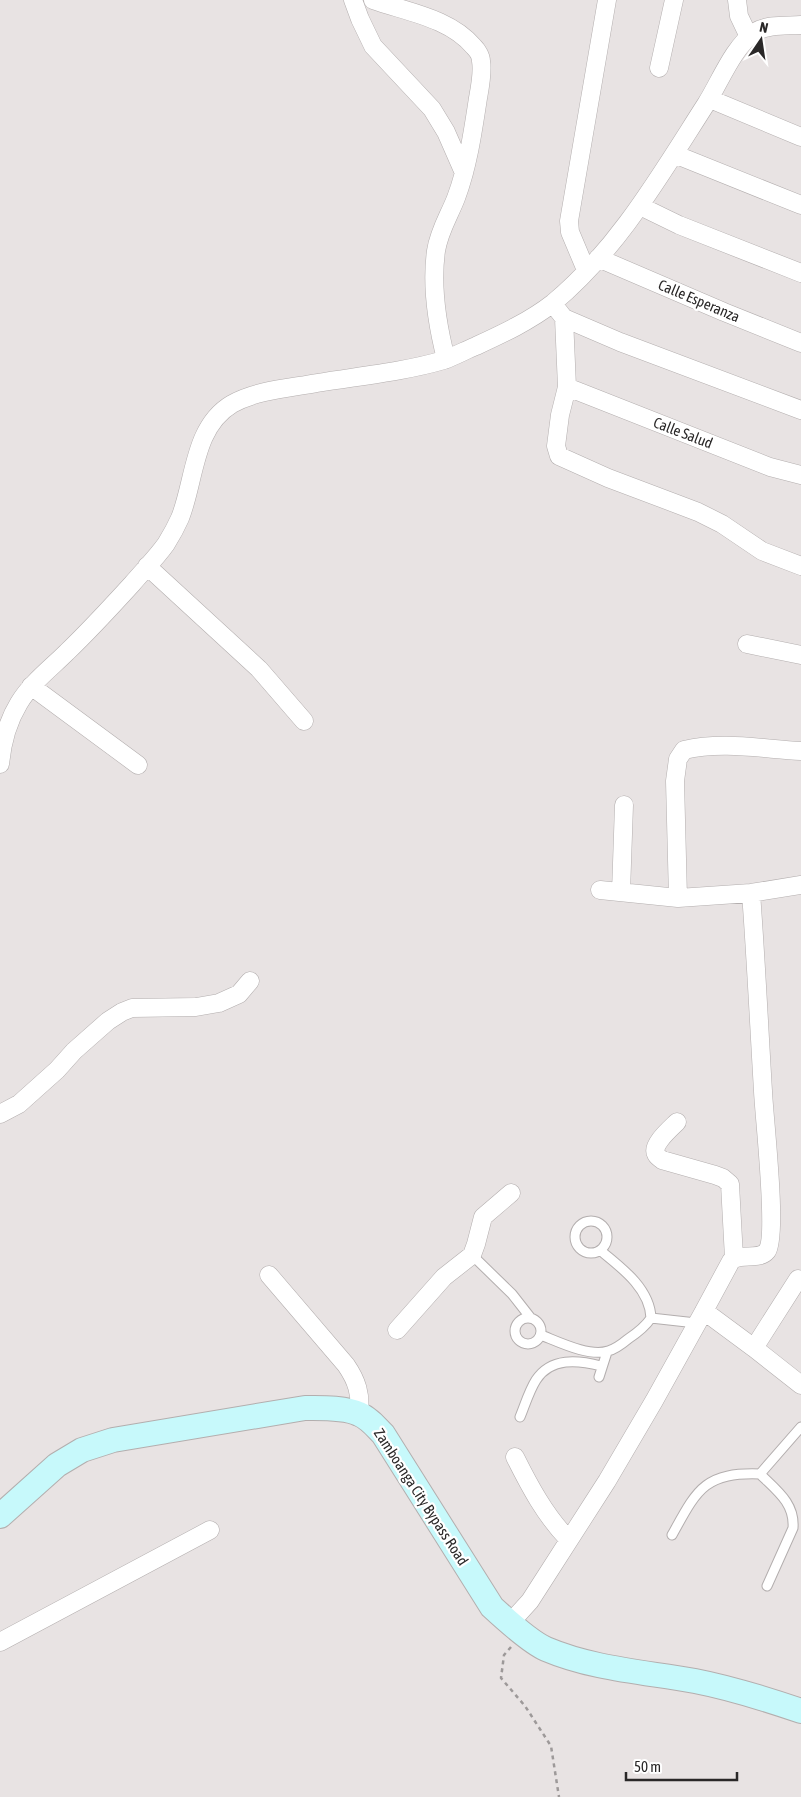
<svg xmlns="http://www.w3.org/2000/svg" width="801" height="1797" viewBox="0 0 801 1797" font-family="'Asap Condensed',sans-serif">
  <rect width="100%" height="100%" fill="#e8e3e3"/>
  <g fill="none" stroke-linecap="round" stroke-linejoin="round">
    <defs>
      <path id="service" d="M575 1237a16 16 0 1 1 32 0a16 16 0 1 1-32 0Z
        M601,1251C622,1268 650,1289 651,1318
        M472,1255L512,1294L530,1317
        M515 1331a13 13 0 1 1 26 0a13 13 0 1 1-26 0Z
        M541,1335C559,1342 589,1357 608,1351C616,1349 622,1344 628,1339C637,1333 645,1327 651,1318L696,1323
        M599,1377L607,1352
        M520,1417C525,1405 529,1391 536,1380C551,1357 578,1360 601,1366
        M672,1535C697,1490 704,1472 760,1474
        M767,1586L793,1528C795,1503 776,1490 760,1474L801,1427"/>
      <path id="minor" d="M353,0L360,19L373,46L432,109L446,132L464,173
        M373,0C407,12 450,18 474,47C477,50 481,56 481,61C483,72 480,87 478,98C473,131 468,166 456,198C449,216 439,231 436,251C431,287 437,324 446,359
        M737,0L739,16L749,37
        M659,68L674,0
        M710,99L801,137
        M674,154L801,205
        M640,206L679,225L801,273
        M598,258L724,312L801,343
        M586,270L570,232L569,221L607,0
        M557,309L564,318L620,342L801,410
        M564,318L567,387L560,415L556,446L559,456L608,478L698,512L722,524L762,551L801,566
        M567,387L770,467L801,475
        M147,566L259,669L304,721
        M747,644L801,655
        M31,686L138,765
        M0,764C2,743 8,721 19,703C31,683 51,668 67,652C90,630 111,607 132,584C143,571 156,558 166,544C171,536 176,527 180,518C195,481 193,427 232,404C257,390 290,388 317,383C359,376 403,372 444,360C455,356 466,350 476,346C502,334 530,321 553,303C618,249 661,174 706,104C720,82 733,47 755,32C768,24 786,26 801,25
        M600,890L678,898L751,893L801,885
        M621,892L624,805
        M678,898L675,781L678,759L684,750C722,741 763,749 801,751
        M0,1114L19,1104L57,1070L74,1051L108,1021L122,1012L132,1008L196,1007L219,1003L239,994L250,981
        M677,1122C671,1128 651,1145 656,1154C657,1157 660,1158 662,1160L715,1175L723,1178L730,1184L734,1258
        M269,1275L346,1365C357,1381 361,1394 359,1413
        M704,1311L731,1261C740,1252 759,1261 767,1251C778,1235 764,1117 763,1091C759,1025 756,959 751,893
        M397,1330L444,1277L472,1255L476,1244L483,1217L511,1193
        M754,1348L798,1279
        M515,1457C530,1487 545,1515 568,1539
        M510,1623L530,1601L607,1481L654,1401L704,1311L754,1348L801,1385
        M0,1642L210,1530"/>
      <path id="secondary" d="M0,1516L57,1465L82,1450L113,1440L305,1408C320,1408 345,1407 359,1414C369,1418 376,1427 383,1434L492,1607C505,1619 530,1642 546,1649C593,1669 645,1672 695,1681C731,1688 766,1699 801,1711"/>
    </defs>
    <use href="#service" stroke="#b3aeae" stroke-width="11"/>
    <use href="#minor" stroke="#b3aeae" stroke-width="19"/>
    <use href="#secondary" stroke="#b3aeae" stroke-width="26"/>
    <path stroke="#9d9999" stroke-width="2.5" stroke-dasharray="4 4" stroke-linecap="butt" d="M511,1647L504,1655L501,1678L525,1706L551,1746L559,1797"/>
    <use href="#service" stroke="#fff" stroke-width="9"/>
    <use href="#minor" stroke="#fff" stroke-width="18"/>
    <use href="#secondary" stroke="#c7f9fb" stroke-width="24"/>
  </g>
  <g text-anchor="middle" stroke-width="4.5" stroke-linejoin="round" paint-order="stroke">
    <g font-size="15" fill="#2a2828" stroke="#fff">
      <text transform="translate(699 301) rotate(23)" y="5">Calle Esperanza</text>
      <text transform="translate(683 433) rotate(21)" y="5">Calle Salud</text>
      <text transform="translate(421 1497) rotate(57)" y="5">Zamboanga City Bypass Road</text>
    </g>
  </g>
  <g transform="translate(761 40) rotate(13)" stroke="#ffffff" stroke-width="4" paint-order="stroke">
  <path d="M0-4L9 19L0 12L-9 19Z" fill="#2a2828"/>
  <text y="-8" font-size="14" font-weight="bold" text-anchor="middle" fill="#2a2828">N</text>
  </g>
  <path d="M626 1772v8h111v-8" fill="none" stroke="#2a2828" stroke-width="2.5"/>
  <text x="634" y="1772" font-size="15" fill="#2a2828" stroke="#ffffff" stroke-width="4" paint-order="stroke">50 m</text>
</svg>
